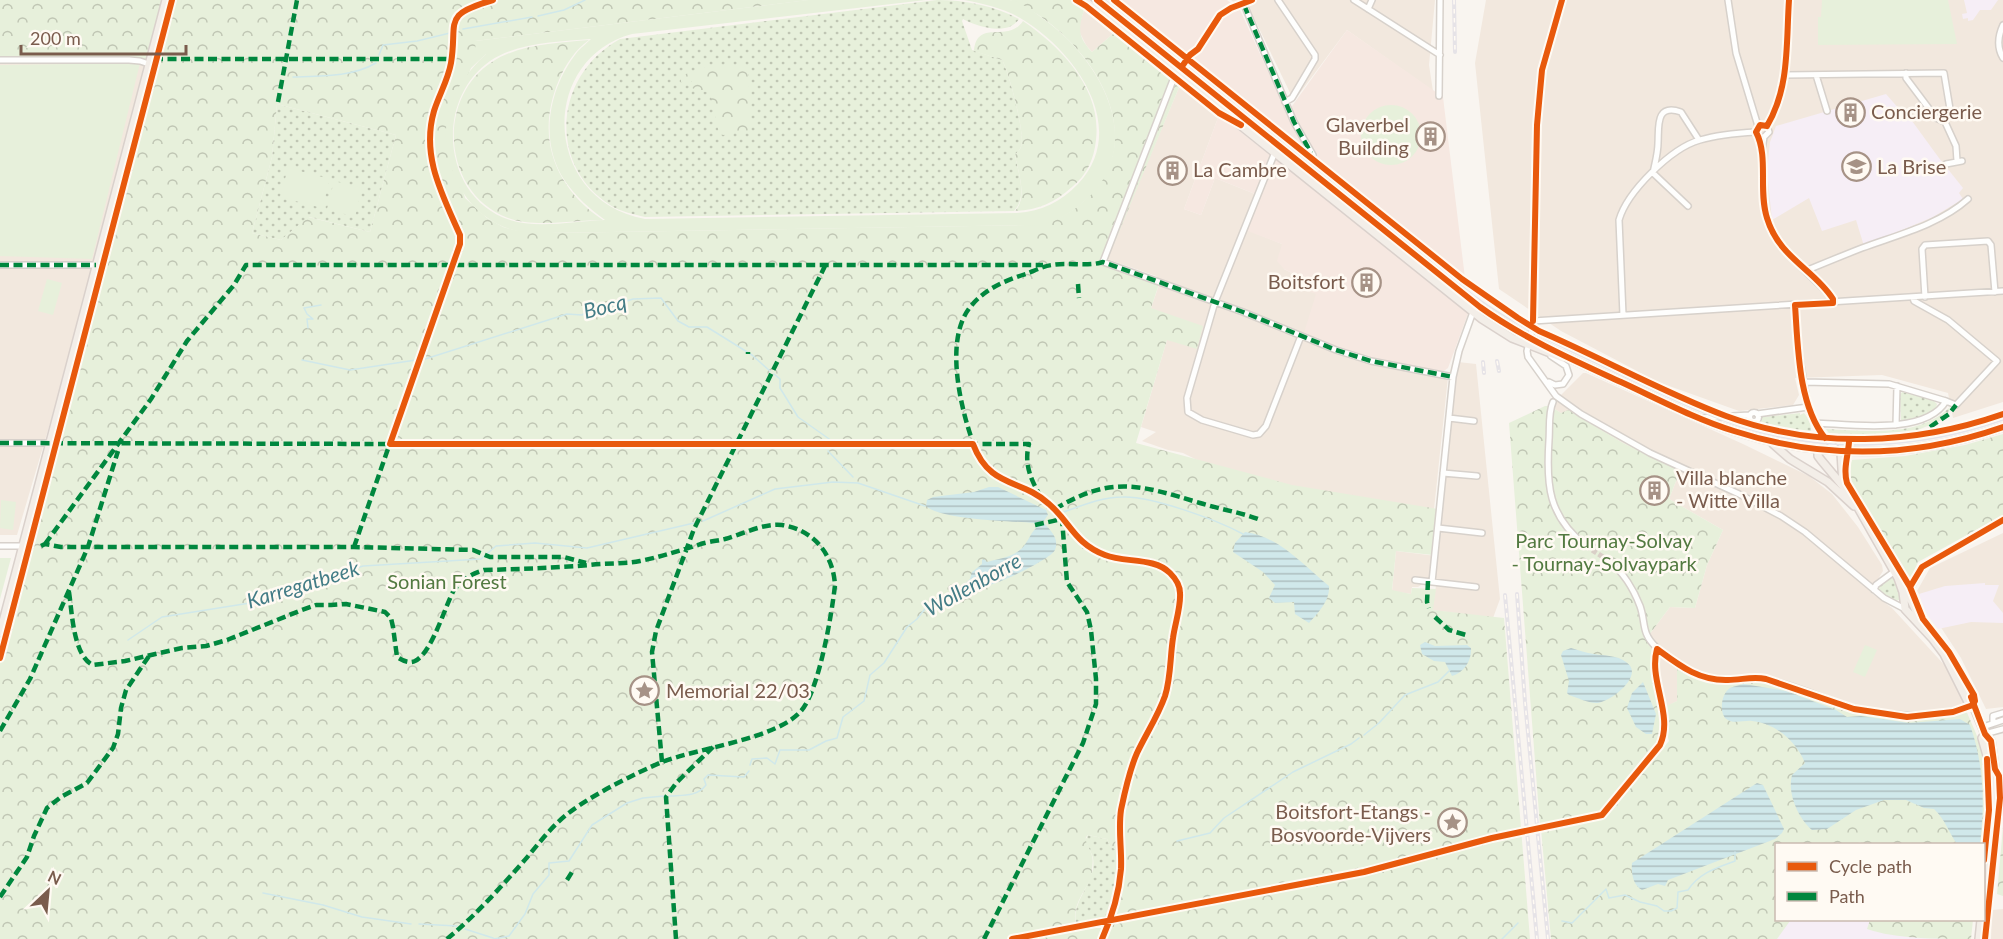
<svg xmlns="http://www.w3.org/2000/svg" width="2003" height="939" viewBox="0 0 2003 939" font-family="Lato,sans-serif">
  <defs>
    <pattern id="grass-dots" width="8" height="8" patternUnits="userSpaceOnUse" patternTransform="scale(1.5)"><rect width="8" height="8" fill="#e7f0db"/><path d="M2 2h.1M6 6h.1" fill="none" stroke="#c0c6b4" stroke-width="1.8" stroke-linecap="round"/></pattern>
    <pattern id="forest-crowns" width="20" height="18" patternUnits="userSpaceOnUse" patternTransform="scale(1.5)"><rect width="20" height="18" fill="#e7f0db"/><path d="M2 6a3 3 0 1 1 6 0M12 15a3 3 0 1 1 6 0" fill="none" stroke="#c0c6b4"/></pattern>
    <pattern id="water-rules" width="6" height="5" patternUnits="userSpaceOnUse" patternTransform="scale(1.5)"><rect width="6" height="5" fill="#d0e8ea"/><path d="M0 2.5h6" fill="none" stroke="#aebfc0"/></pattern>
  </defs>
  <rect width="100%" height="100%" fill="#f9f5f0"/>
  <path fill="#f2e8de" d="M1231,0H1435L1429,65L1433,91L1347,30L1294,101L1254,18Z
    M1486,0H2003V402L1953,418L1948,393L1882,375L1795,378L1799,395L1793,405L1739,411L1658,382L1561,331L1499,289L1475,63Z
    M1085,7L1115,32L1092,52L1086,45L1078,29Z
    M0,58L145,61L66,369L17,535H0Z
    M1180,85L1219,115L1184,209L1201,215L1215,178L1255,194L1243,228L1282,244L1284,269L1294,274L1317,294L1448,377L1434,509L1369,520L1211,467L1183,453L1168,450L1142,441L1156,432L1141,427L1167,340L1151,308L1160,282L1156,276L1107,259Z
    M1458,362L1476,364L1500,599L1493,618L1432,610L1436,586L1421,585L1418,587H1412L1411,594L1392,591L1396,551L1436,556L1439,535L1443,532V527L1440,525L1444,480L1447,477L1445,469L1450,424L1453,417L1452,415L1455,368Z
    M1583,373H1586L1743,444L1809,476L1832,494L1858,527L1882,565L1883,571L1870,592L1892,608L1949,670L1966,704V710L1920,718L1865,712L1677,701L1660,710L1649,635L1670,607L1695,608L1707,565L1723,530L1669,499L1680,471L1623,443L1568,411L1561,413L1550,406Z
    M2003,533V707L1986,709L1961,658L1917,591L1930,568Z
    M2003,909V939H1991L1992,910Z"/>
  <path fill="#f6e8e1" d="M1121,0H1227L1240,10L1287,113L1347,30L1443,97L1465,278Z
    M1219,115L1469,311L1448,368L1441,373L1370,360L1303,336L1316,294L1290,284L1294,274L1284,269L1277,261L1282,244L1245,230L1270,158L1255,194L1215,178L1201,215L1184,209Z"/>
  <path fill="#f6eef6" d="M1964,0H1998L1991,10H1980L1973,20L1968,21V18L1963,19L1962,14L1967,13Z
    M1886,94L1900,110H1904L1939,158L1963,188L1959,193L1963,199L1933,217L1864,246L1856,220L1822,231L1809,198L1772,220L1767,171L1770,142L1776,126Z
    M1985,583V585H1999L1993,601L2003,613V623L1971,622L1938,629L1926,613L1919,594L1945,586Z
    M1776,920H1952L1962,939H1709Z"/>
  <path fill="url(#grass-dots)" d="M937,0C965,0 995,6 1019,19C1008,36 977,27 963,19L962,21L972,50L1002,60C1009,71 1026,137 1021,147C1020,150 1017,152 1015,155C1018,172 1028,197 1014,211L645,217C633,214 621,212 610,205C546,164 555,74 620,39Z
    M1205,90L1465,299L1463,301L1204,92Z
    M277,104L396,135L370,232L309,217L281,240L252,233L272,157Z
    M1902,392L1933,400L1937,404C1935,417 1913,421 1901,420L1900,395Z
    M1950,407C1947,426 1923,423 1912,435C1885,438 1858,439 1831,436L1826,429C1866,431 1919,438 1950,407Z
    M1800,413V415L1804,413C1809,419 1812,426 1811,434L1753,423L1757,422L1763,415L1764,417Z
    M1891,577L1895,578L1898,583L1901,600H1889L1878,589L1879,585Z
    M1088,835L1107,839L1110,846L1118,851L1117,883L1109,917L1076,924C1071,900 1097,882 1093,858C1092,853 1087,846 1085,841Z"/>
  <path fill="url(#forest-crowns)" fill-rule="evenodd" d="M0,0H809L475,41L487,53L471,68L446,131L465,198L487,218L503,227L514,230L550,233L1027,225C1052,224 1070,215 1088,197C1157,130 1080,28 1010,0H1077L1085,7C1079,27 1076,35 1092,52L1115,32L1180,85L1107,261L1160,281L1151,308L1203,326L1197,349L1167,340L1136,443L1292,485L1438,509L1433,555L1396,551L1392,590L1411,594L1412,588L1436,589L1433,610L1504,618L1530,939H0V622L145,61L0,58ZM277,104L396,135L370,232L308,217L281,240L252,233L272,157ZM1088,835L1107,839L1110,846L1118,851L1117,883L1109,917L1076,924C1071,907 1085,891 1092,876C1091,870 1094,862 1092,856C1090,848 1085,844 1086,837Z
    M1023,21C1062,48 1102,89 1096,140C1094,159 1087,175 1072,187C1054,203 1038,210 1015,211C1028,197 1018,172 1015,155C1017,152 1020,150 1021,147C1026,137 1009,71 1002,60L974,51C977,18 1008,44 1023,21Z
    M589,40C575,50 565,65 559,80C535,136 554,187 603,220C574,220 535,228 508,218C443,194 435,99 492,62C519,44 557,43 589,40Z
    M711,65L748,67L751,130L723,135L719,133L710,92L700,91L692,88V81L681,82V76Z
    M1545,406H1550L1561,413L1568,410L1623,443L1680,471L1669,499L1723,530L1707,565L1695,608L1670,607L1649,635L1660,709L1677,701V666L1699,679L1766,681L1790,687L1825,700L1904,718L1943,716L1966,710C1969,718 1974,728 1977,736C1988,766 1985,813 1981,844H1862L1860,842L1856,844H1776V920H1794L1790,921L1777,939H1551L1541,829L1607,815L1669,741L1662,716V738L1657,747L1606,811L1602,814L1540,826L1509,423Z
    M2003,434V515L1918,562L1909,582L1850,483L1848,470L1852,460L1905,456L1965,445Z
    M2003,827V896L1997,894Z
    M1870,920H1973L1971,939C1938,939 1896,939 1867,929Z"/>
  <path fill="#e7f0db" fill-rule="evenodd" d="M808,0H926L632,34C537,60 543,201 645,219L1017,213C1042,211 1061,202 1078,184C1130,128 1076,53 1025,21C1007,9 985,4 964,0C979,0 996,0 1010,0C1024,3 1038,15 1049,23C1100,62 1145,141 1090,196C1075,210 1060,221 1040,225L550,233C538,233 525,233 513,230C464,217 436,159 449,111C455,88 469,70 486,54H476L475,41ZM591,39C588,42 582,47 578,51C549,87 538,141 565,181C576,197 590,209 605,220C576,221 537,229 510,220C442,198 434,100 490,61C518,42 558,42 591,39Z
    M1822,0H1948L1957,44L1818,45V17H1821Z
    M140,63L92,259L0,256V65Z
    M1361 135a30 30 0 1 1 60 0a30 30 0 1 1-60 0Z
    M288,168L330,179L322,208L280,197Z
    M334,181L362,188L355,217L327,209Z
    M47,279L62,283L53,315L38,311Z
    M1,500L16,502L13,530L0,528Z
    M0,558H11L0,599Z
    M1865,645L1877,650L1865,677L1853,672Z"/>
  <path fill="url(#water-rules)" d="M989,487H998L1046,510L1048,515L1043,522C1049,529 1060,538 1055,550C1051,559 1000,583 989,585C985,586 980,585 975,585L965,595L960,593L961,587L970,579L972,572L982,564V560L984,559L987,562C998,559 1013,557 1021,549C1027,544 1030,534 1036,528V525L1034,523C1012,521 940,520 926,506L927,500L933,497L974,492Z
    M1245,532C1279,536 1304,566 1329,586C1330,601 1318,613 1309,623L1295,614L1294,602L1275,603L1269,598L1275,585L1263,572L1233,552L1235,543Z
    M1425,642L1435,646L1467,645L1471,648C1472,660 1464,673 1452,676L1445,662L1434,661L1422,654L1420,645Z
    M1571,648C1579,650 1586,653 1594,654C1605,656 1617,655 1626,662C1646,675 1610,702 1597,703C1588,703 1578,698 1569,695L1567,693L1569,681L1561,655L1563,651Z
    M1643,682L1656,714L1652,734H1646L1636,727L1627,708L1632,693Z
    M1744,684L1786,691L1836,710L1847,717L1861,716L1909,723L1960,719L1970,725C1984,765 1985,803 1980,844H1957C1949,833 1945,819 1934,809L1924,808L1906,800H1884L1856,810L1827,829L1812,830C1798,818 1787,793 1792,775L1805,763C1796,741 1775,723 1752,721C1744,720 1732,725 1725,718C1719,710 1722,693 1730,688C1734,686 1740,685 1744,684Z
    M1757,783L1763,785L1784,829L1782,833L1775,839L1668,880L1665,886L1658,884L1642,890C1633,885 1631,873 1632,863Z"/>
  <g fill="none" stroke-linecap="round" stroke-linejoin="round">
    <path stroke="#d0e8ea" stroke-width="1.5" d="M538,16L564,10L585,0
      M463,29L532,17
      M379,55L383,45L417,41L450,33
      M293,77C321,76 352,77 376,63
      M308,328L307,319H313L307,314L304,308L321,305
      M302,360L350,370L416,360
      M422,360L567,314L582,315L590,310L607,308L633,299L661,298L678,321L689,327H707L752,355L770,371
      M774,374L780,379V388L798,417L832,441
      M828,451L853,477
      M1064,512C1083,505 1102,497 1123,497C1152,496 1217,520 1243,534
      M703,521L775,489L833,482L858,483L925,506
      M128,640L162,617L250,603L363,566L481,559L496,546L535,543L587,548L694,523
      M1364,735L1379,723L1405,695L1438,682L1450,670
      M750,765L752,759L767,758L775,764L780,750H809L826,741L837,738L843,717L864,701L870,675L884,663L907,627L917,619L928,605L962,592
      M669,796C683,795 697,797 706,785L704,779L708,775L744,777L749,771
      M1177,841L1210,833L1224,818L1293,772L1351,744L1359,738
      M263,893L323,905L362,917L411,924
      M1562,921L1572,923L1606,889L1609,898L1625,895L1640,902L1657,906L1664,911H1671L1677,908L1678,892L1688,890C1699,873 1716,868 1735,861V852
      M419,924L457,926
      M465,929L493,938
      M494,939L509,936L525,914L533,894L549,875V863L569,861L592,825L627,803L643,798L664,796
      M1502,939L1518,923"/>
    <path stroke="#d9cfc7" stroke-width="5" stroke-dasharray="5 2.5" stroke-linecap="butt" d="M1586,546L1609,561"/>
    <defs>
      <path id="minor" d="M1242,0L1294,122L1313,155L1306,168
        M1252,0L1231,8L1220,15L1198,49L1190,55L1173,80L1103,262L1243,312L1336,350L1371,361L1453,377
        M1278,0L1315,55V59L1292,98L1285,102
        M1354,0L1440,55
        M1562,0L1542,70L1537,125L1533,325L1527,351L1528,357L1556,396L1581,414L1650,453L1739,494L1781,516L1805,532L1884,598L1905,609
        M1728,0L1736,53L1758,126
        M1368,9L1372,0
        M2003,25C1998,36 1997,48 2003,58
        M0,60H129L140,61L149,64
        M1906,73V78L1936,118L1945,122L1956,146L1957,161
        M1785,75L1944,73L1950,109L1945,122
        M1816,75L1827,111
        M1439,96L1440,0
        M1767,126L1760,125L1756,132C1766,152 1761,179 1763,201C1768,242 1803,268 1830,295L1833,303
        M1767,126C1790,87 1786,43 1789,0
        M1762,150L1764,137L1769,132L1767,126
        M1275,152L1215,302L1187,398L1188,412L1202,420L1253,435L1259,434L1266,426L1301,336
        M1946,164L1962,161
        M1688,206L1653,173C1655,163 1658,153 1658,143C1659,127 1655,103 1681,112L1699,140
        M0,265H96
        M1807,272L1810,269C1827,262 1844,255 1862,248C1897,235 1939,225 1968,199
        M1925,297L1922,249L1925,245L1988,241L1991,245L1995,292
        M1913,298L1914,301L1948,320L1997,361L1956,405L1946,401
        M1795,305L1798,348L1808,407C1814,425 1825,439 1839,451
        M1623,315L1619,220C1627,192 1671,148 1700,140C1717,135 1738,133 1756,132
        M1533,321L2003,291
        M1549,382L1555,385L1563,384L1569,375L1566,366L1551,356
        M1804,382L1889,384L1946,401C1926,436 1849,424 1815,423
        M1553,402C1548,413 1550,428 1549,440C1546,485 1548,516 1586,546
        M1749.5 417a4.5 4.5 0 1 1 9 0a4.5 4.5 0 1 1-9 0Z
        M1757,414L1808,407
        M1449,418L1474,421
        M1700,418L1749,415
        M1896,425L1897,386
        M0,443H50
        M1443,473L1477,476
        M1438,528L1482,533
        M0,546H23
        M1609,561C1623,572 1634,590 1640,606C1646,623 1641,633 1656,647C1676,667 1700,681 1729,680C1741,680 1752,676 1765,679C1792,685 1817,695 1842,705C1852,709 1863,710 1874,712C1909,717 1938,718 1972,706
        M1415,580L1476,587
        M1432,582L1453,377L1459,351L1473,312
        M1874,590L1876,585L1895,571
        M1908,593L1922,567L2003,520
        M1993,723V716L2003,713
        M1983,727L2003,720
        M1985,734L2003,729
        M1984,860L1989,810L1987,762
        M1985,939C1989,905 2003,795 1995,769"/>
      <path id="major" d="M1084,0L1482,319L1512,338L1563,358
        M1097,0L1480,307C1523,338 1573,360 1621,382C1658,399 1695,419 1734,431C1824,460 1914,458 2003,427
        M1773,444L1790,459L1828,482L1854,506
        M1818,451V456L1821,460L1852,497L1898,578L1903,592L1905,609L1932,638L1944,654L1969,704L1973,705
        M1841,453L1843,484
        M1904,585L1922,624
        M0,633L166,0
        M1966,688L1985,734L1991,741L1995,769
        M1984,898L1995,793L1993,777L1982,738L1985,734
        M1979,939L1981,920"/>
    </defs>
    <use href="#minor" stroke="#d7d1cb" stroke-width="8"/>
    <use href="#major" stroke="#dad1cc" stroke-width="10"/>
    <use href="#minor" stroke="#fefefd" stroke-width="5"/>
    <use href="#major" stroke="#f3eee8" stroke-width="7"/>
    <path stroke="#e6e3e7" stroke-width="1.5" d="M1105,0L1473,295C1521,330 1565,348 1617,373C1657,392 1697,412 1739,426C1825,454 1918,450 2003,420"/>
    <defs>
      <path id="rail" d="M1454,0L1455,52
        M1497,361L1499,371
        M1483,362L1484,373
        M1517,594L1525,702L1548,939
        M1505,595L1537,939"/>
    </defs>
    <use href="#rail" stroke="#e6e3e7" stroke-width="4"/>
    <use href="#rail" stroke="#fffaf3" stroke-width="1.5" stroke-dasharray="4.5" stroke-linecap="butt"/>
    <path stroke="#00873e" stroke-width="4.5" stroke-dasharray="9 4.5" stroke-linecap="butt" d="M1244,5L1294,122L1311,153
      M154,59H452
      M278,102L297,0
      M0,265H96
      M1078,284L1079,298
      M748,354V352
      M1930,427L1949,414L1956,405
      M0,443L396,444
      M969,444H1029C1024,462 1030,479 1040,495
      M975,448C961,411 943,339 971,306C985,289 1006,280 1026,274C1034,271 1043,266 1052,265C1069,262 1087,267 1103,262L1243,312L1336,350L1371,361L1453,377
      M1055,509C1112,475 1140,485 1200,503C1219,509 1239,512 1258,519
      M1035,525L1062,519
      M45,544L151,399L187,341L234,285L246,265H1043
      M41,546L45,544L61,547H354L473,550L490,557H564L586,563
      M354,547L391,440
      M1428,581L1427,602L1429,608
      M69,592C72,611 73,656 93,665L125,661L182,648L206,646L227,640L302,610L316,605H331L346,604L385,612L391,618L393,627L397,657C402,660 408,664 415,661C432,653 445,606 454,590C463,579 471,574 484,570C520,569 554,568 590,565C607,563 624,564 640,561C660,557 678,551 698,545C706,542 716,541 725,539C743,534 763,523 782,525C814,530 833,554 835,585C832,613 819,691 801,711C777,739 698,748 662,762C636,773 592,795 570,812C552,825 538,845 523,862C499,889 475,916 447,939
      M1435,617L1449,630L1466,635
      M0,731L30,679L88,547L118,451
      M662,762L652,652L656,631L694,529L826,264
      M567,880L572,872
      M0,897L27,857L34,836L47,808L61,797L87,783L113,748L118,734L121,708L126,690L149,656
      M676,939L666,797L677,782L713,747
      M984,939L1083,743L1096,704V679L1091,630L1087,612L1067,582L1062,519"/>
    <defs>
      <path id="cycleway" d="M493,0C441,15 458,21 451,63C448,80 439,95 434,111C421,156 442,194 460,235V244L390,444H973C990,489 1021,478 1049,504C1071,523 1074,543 1105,555C1125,563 1154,557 1170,573C1175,578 1180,585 1180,593C1181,607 1175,623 1173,638C1170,657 1171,677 1165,696C1158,716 1146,734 1137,753C1129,771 1125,791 1121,810C1118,830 1122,849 1121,869C1119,893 1112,917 1102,939
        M1076,0L1086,6L1219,113L1241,125
        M1097,0L1480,307C1523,338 1573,360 1621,382C1658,399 1695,419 1734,431C1824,460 1914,458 2003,427
        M1114,0L1462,279L1518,318L1539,331C1602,358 1662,392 1726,416C1815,449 1914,445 2003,414
        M1183,65L1190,55L1198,49L1220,15L1231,8L1252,0
        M1767,126L1760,125L1756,132C1769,157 1758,190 1767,218C1779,258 1814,269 1833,299V303L1795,305C1798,347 1798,404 1825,438
        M1767,126C1790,87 1786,43 1789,0
        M1533,321L1537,125L1542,70L1562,0
        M1849,442C1848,456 1843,469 1847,483L1910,587L1923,619L1949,652L1974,695L1975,701L1973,705
        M1910,587L1922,567L2003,520
        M0,658L172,0
        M1971,697L1985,734L1991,741L1995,769L1999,776L2000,798L1985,939
        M1984,860L1989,810L1987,759
        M1012,939L1364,872L1492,838L1602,815L1660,745C1674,715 1648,680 1657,649C1680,666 1699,681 1728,680C1742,680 1752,676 1766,679L1854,709L1907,717L1953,712L1973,705"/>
    </defs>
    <use href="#cycleway" stroke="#fffaf3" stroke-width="10"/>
    <use href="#cycleway" stroke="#e8590c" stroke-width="6"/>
  </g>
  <defs>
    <symbol id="building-ring" viewBox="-11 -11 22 22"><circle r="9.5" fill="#fffaf3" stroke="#a69286" stroke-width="1.5"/><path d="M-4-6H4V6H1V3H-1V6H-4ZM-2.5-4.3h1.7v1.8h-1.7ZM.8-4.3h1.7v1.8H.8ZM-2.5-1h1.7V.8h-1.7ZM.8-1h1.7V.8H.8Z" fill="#a69286"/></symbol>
    <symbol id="school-ring" viewBox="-11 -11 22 22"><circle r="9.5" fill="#fffaf3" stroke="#a69286" stroke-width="1.5"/><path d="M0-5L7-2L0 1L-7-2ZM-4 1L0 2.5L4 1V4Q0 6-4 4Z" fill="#a69286"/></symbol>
    <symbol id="sight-ring" viewBox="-11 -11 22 22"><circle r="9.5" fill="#fffaf3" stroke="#a69286" stroke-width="1.5"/><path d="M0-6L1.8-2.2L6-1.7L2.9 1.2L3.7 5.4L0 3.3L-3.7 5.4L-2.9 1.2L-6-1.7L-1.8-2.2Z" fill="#a69286"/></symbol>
  </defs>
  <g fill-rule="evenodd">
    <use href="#building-ring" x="1834" y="96" width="33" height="33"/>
    <use href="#building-ring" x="1414" y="120" width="33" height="33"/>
    <use href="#school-ring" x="1840" y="150" width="33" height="33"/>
    <use href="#building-ring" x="1156" y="154" width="33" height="33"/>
    <use href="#building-ring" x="1350" y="266" width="33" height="33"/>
    <use href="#building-ring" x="1638" y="474" width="33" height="33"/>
    <use href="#sight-ring" x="628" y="674" width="33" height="33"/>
    <use href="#sight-ring" x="1436" y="806" width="33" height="33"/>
  </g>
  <g text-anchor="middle" stroke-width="5" stroke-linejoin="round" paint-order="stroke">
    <g font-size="20" fill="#7a5c4d" stroke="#fffaf3" text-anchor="start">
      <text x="1871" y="119">Conciergerie</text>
      <text x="1409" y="132" text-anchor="end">Glaverbel<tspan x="1409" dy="23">Building</tspan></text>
      <text x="1877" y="174">La Brise</text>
      <text x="1193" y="177">La Cambre</text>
      <text x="1345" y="289" text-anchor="end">Boitsfort</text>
      <text x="1676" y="485">Villa blanche<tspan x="1676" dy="23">- Witte Villa</tspan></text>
      <text x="666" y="698">Memorial 22/03</text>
      <text x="1431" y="819" text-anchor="end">Boitsfort-Etangs -<tspan x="1431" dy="23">Bosvoorde-Vijvers</tspan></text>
    </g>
    <g font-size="20" fill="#537a41" stroke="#fffaf3">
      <text x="1604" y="548">Parc Tournay-Solvay<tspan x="1604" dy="23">- Tournay-Solvaypark</tspan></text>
      <text x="447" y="589">Sonian Forest</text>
    </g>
    <g font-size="21" font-style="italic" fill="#437c86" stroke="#fffaf3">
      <text transform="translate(605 307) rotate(-14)" y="7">Bocq</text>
      <text transform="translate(303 585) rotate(-17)" y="7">Karregatbeek</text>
      <text transform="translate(973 585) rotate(-29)" y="7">Wollenborre</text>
    </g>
  </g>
  <rect x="1775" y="843" width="210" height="78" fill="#fffaf3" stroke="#cabbb1" stroke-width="1.5"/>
  <rect x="1787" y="862" width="30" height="9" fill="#e8590c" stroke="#cabbb1" stroke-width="1.5"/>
  <text x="1829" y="873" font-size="18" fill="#7a5c4d">Cycle path</text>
  <rect x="1787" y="892" width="30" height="9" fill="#00873e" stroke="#cabbb1" stroke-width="1.5"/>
  <text x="1829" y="903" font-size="18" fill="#7a5c4d">Path</text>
  <g transform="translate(48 891) rotate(26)" stroke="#fffaf3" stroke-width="4.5" paint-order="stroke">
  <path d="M0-4.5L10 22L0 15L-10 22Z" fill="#7a5c4d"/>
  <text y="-9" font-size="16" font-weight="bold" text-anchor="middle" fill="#7a5c4d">N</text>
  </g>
  <path d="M21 45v9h165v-9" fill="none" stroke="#7a5c4d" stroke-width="3"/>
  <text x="30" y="45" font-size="18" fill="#7a5c4d" stroke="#fffaf3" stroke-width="4.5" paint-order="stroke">200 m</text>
</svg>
